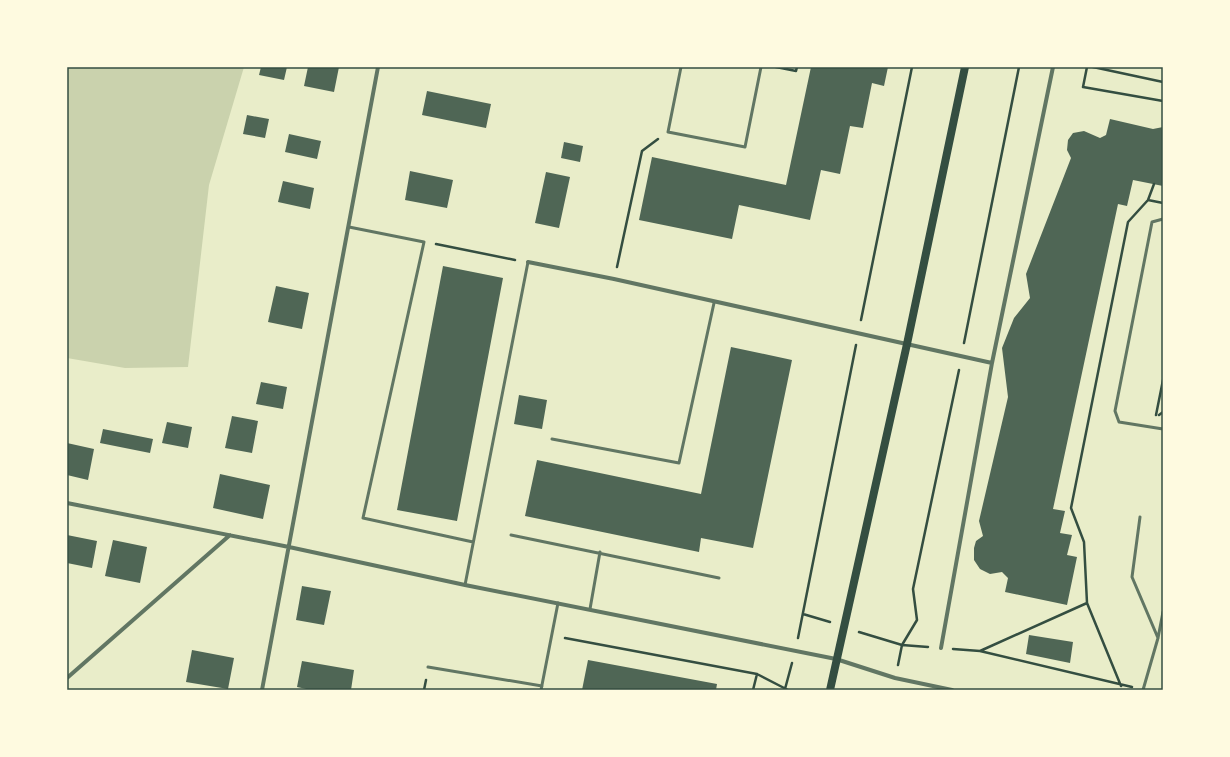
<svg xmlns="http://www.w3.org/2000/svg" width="1230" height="757" viewBox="0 0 1230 757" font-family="'Nunito Sans',sans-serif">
  <rect width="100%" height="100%" fill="#e9edc9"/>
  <path fill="#cad2ad" d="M67,67H244L209,185L188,367L125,368L67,358Z"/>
  <path fill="#4f6655" d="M261,67H287L284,80L259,75Z
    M308,67H339L334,92L304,86Z
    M811,67H888L884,86L872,83L863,128L850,126L840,174L821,170L810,220L739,205L732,239L639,220L652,157L786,185Z
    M427,91L491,104L486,128L422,115Z
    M247,115L269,119L265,138L243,134Z
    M1110,119L1153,129L1163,127V186L1133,180L1127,206L1118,204L1053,509L1065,511L1060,533L1072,535L1067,555L1077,557L1067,605L1005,592L1008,578L1002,572L990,574L980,569L974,560V548L976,541L983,536L979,521L1008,397L1002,348L1014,318L1030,298L1026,274L1071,158L1067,150L1068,140L1073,133L1084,131L1100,138L1106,135Z
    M289,134L321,141L317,159L285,152Z
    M564,142L583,146L580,162L561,158Z
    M410,171L453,180L447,208L405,200Z
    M546,172L570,177L559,228L535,223Z
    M283,181L314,188L310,209L278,202Z
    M443,266L503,278L457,521L397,510Z
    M276,286L309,293L302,329L268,322Z
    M731,347L792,360L753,548L701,538L699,552L525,516L537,460L701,494Z
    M261,382L287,387L283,409L256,404Z
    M519,395L547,400L542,429L514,424Z
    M232,416L258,421L252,453L225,448Z
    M167,422L192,427L188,448L162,443Z
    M103,429L153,439L150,453L100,443Z
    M67,443L94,449L88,480L67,475Z
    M220,474L270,485L263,519L213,508Z
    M67,535L97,541L92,568L67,563Z
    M113,540L147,547L140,583L105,576Z
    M302,586L331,591L324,625L296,620Z
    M1029,635L1073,642L1070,663L1026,654Z
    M192,650L234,658L228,689L186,682Z
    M588,660L717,684L716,690H582Z
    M302,661L354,670L351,690H311L297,687Z"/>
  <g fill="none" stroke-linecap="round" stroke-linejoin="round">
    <path stroke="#344e41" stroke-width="2.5" d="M776,67L796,71L797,67
      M1087,67L1083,87L1163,101
      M1093,67L1163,82
      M1148,200L1163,203
      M436,244L515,260
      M617,267L642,151L658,139
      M861,320L912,67
      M964,343L1019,67
      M1156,415L1163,380
      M1159,415L1163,412
      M1087,603L1121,686
      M803,614L830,622
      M859,632L902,645L928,647
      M565,638L757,674L753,690
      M798,638L856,345
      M953,649L980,651L1132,687
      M980,651L1087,603L1084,542L1071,508L1128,222L1148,200L1154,184
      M898,665L902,645L917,620L913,589L959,370
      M757,674L788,690
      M424,690L426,680
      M784,690L785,689L792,663"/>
    <path stroke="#617663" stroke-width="3" d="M681,67L668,132L745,147L761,67
      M1163,219L1152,222L1115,411L1119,422L1163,429
      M349,227L424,242L363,518L473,542
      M552,439L679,463L714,303
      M1140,517L1132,577L1158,638
      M511,535L719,578
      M465,585L528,262
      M590,609L600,552
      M428,667L542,686
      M541,690L558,603
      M1143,690L1158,638L1163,612"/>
    <path stroke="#617663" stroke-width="4" d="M528,262L614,279L992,363
      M67,503L289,547L465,585L836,659L895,678L952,690
      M941,648L992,363L1053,67
      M67,678L230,535
      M262,690L378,67"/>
    <path stroke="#344e41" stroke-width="8" d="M830,690L907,344L965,67"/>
  </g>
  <rect width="1230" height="757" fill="none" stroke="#fefae0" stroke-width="136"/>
  <rect x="68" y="68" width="1094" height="621" fill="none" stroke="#344e41" stroke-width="1.5"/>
</svg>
